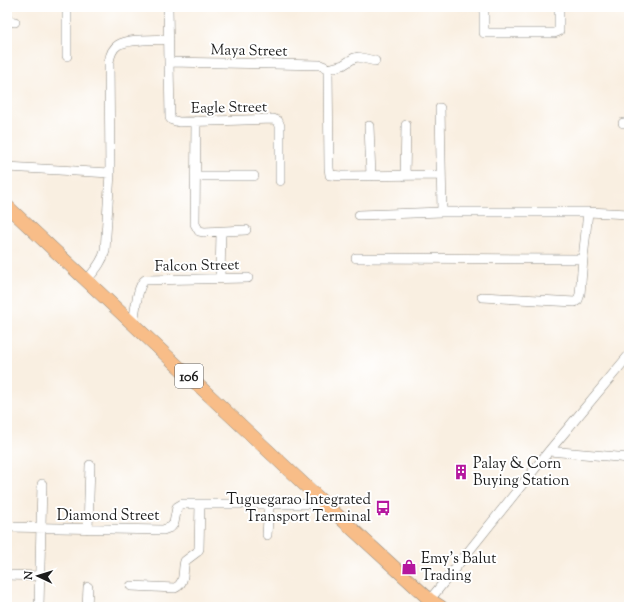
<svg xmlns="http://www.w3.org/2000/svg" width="636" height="614" viewBox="0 0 636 614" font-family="'Sorts Mill Goudy',serif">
  <rect width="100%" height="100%" fill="#fff"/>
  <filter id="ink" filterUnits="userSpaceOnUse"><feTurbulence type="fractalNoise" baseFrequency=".025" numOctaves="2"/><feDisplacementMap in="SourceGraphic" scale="8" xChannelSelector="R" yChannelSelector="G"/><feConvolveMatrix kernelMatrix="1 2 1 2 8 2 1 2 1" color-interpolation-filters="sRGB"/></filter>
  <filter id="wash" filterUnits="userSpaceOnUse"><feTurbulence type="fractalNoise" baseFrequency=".012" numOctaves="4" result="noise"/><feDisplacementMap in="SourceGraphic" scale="16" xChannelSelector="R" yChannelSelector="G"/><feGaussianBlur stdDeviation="0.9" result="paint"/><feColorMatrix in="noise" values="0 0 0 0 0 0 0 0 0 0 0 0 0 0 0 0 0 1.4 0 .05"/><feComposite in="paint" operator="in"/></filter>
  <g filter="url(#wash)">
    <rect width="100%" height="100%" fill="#f9efe1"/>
  </g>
  <g filter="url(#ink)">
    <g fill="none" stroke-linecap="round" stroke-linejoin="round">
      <defs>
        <path id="minor" d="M168,7L170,118L172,120L179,122L273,119L278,121L280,126V181
          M484,7V33H554L559,31V7
          M7,21L15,22
          M67,56V7
          M169,62L320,65L325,67L328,69
          M328,69L329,168L330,175L342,176L440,175
          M328,69L343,65L354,58L358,57L375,61
          M440,108L442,212H588L629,214
          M196,121L195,224L199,231L204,232L246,230
          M623,123H629
          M369,126L371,176
          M7,167L110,173
          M196,176H254
          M405,176L406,125
          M359,215L442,212
          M356,258L583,259
          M220,278L221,232
          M87,280C94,271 102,263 105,251L110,173L109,62C110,56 113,48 118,45C130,38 155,40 169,39
          M482,297L575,302L578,300L580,294L583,259L588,212
          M133,323C135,314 137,285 145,280L248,278
          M549,451L629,458
          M7,527L163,530L171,527L174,523L177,507L182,504H325
          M88,529L90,465
          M267,535L269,504
          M7,575L41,576
          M131,586L175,588C186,583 182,571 185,561L197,552L199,549L200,504
          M39,607L42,484
          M87,607L88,587
          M424,607L549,451L629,355"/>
        <path id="highway" d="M7,206L325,504L430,600L441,607"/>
      </defs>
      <use href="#minor" stroke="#8a867e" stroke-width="10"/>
      <use href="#highway" stroke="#8a867e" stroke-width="14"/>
      <use href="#minor" stroke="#fff" stroke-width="9"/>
      <use href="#highway" stroke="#f8bd88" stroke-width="13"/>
    </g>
  </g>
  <defs>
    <symbol id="building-bare" viewBox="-9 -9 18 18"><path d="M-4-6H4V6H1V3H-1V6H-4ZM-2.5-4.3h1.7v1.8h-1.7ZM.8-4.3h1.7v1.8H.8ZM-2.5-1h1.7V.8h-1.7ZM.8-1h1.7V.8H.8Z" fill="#b5179e" stroke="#fff" stroke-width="2.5" paint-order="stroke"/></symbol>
    <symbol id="bus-bare" viewBox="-9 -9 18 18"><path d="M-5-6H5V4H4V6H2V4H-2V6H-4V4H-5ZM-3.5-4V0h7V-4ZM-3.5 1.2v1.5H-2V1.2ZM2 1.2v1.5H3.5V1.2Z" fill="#b5179e" stroke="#fff" stroke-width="2.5" paint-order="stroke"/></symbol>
    <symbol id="shop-bare" viewBox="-9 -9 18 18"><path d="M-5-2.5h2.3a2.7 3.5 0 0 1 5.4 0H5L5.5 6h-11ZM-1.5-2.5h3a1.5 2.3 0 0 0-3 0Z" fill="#b5179e" stroke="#fff" stroke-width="2.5" paint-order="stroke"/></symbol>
  </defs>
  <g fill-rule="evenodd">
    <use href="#building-bare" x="450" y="461" width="22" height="22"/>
    <use href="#bus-bare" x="372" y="497" width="22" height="22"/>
    <use href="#shop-bare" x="398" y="556" width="22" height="22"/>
  </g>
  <g text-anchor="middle" stroke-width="4" stroke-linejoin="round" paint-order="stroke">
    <rect fill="#fff" stroke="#606060" stroke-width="1" x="175" y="364" width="28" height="24" rx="3"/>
    <g font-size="14" font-weight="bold" fill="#1c1c1c">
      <text x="189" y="381">106</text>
    </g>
    <g font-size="15" fill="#1c1c1c" stroke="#fff">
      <text transform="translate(249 50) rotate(1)" y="5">Maya Street</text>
      <text transform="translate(229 107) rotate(-1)" y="5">Eagle Street</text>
      <text transform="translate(197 265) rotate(-1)" y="5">Falcon Street</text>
      <text x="108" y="520">Diamond Street</text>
    </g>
    <g font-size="15" fill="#1c1c1c" stroke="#fff" text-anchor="start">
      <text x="473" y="468">Palay &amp; Corn<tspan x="473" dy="17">Buying Station</tspan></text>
      <text x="371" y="504" text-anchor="end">Tuguegarao Integrated<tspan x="371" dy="17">Transport Terminal</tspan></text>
      <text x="421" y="563">Emy’s Balut<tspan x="421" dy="17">Trading</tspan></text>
    </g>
  </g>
  <rect width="636" height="614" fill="none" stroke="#fff" stroke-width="24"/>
  <g transform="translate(38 576) rotate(274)" stroke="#ffffff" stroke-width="3" paint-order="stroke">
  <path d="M0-3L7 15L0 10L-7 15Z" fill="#1c1c1c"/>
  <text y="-6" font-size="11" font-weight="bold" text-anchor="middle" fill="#1c1c1c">N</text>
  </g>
</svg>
